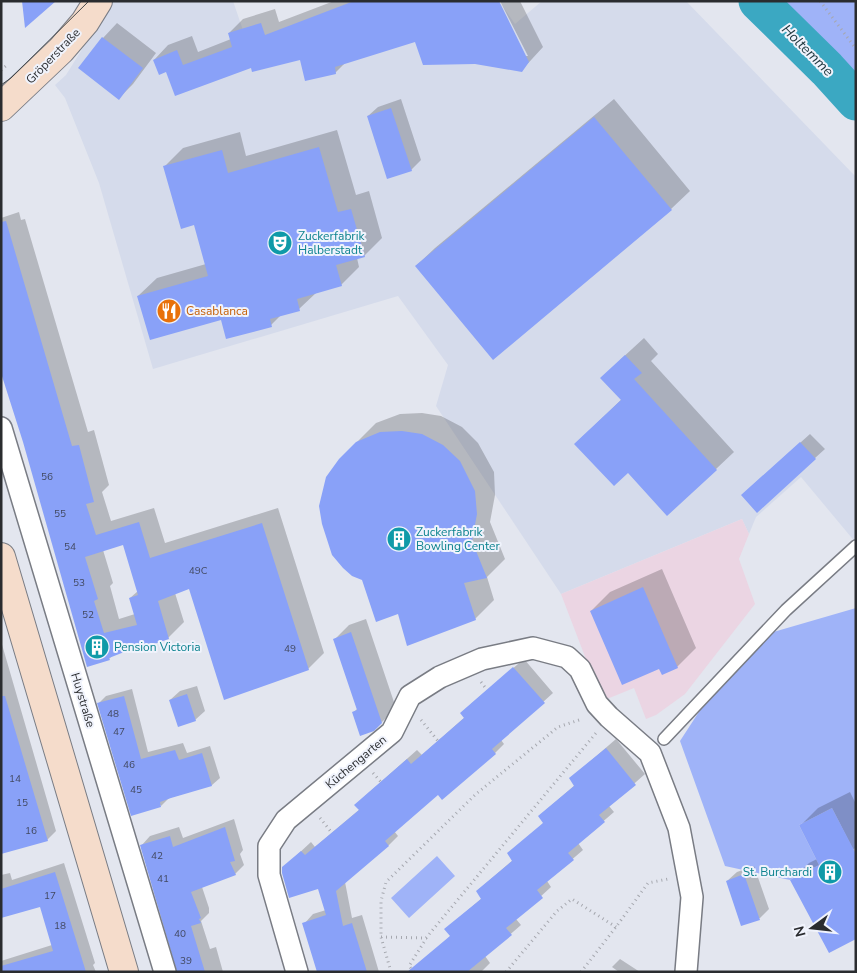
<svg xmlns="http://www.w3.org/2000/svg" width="857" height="973" viewBox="0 0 857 973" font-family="'Nunito Sans',sans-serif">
  <rect width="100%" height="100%" fill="#e3e6ef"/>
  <path fill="#d5dbeb" d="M112,1H233L247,42L499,1L515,24L542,1H686L856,177V543L801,477L756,517L749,534L742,519L561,594L436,406L448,365L398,296L153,369L99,183L65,98L55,85L66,75Z"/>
  <path fill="#ebd5e3" d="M742,519L749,534L739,559L755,604L685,694L656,715L646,719L634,688L602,701L561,594Z"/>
  <path fill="#9fb3f8" d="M783,1H856V82Z
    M856,608V848L853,849L832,808L799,825L819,865L790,880L725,866L680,741L706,701L770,633Z
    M437,856L455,876L409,918L391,898Z"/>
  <path fill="#0003" fill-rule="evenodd" d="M334,1H497L525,56H528L500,1H520L543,47L521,71L475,63L415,41L346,62L335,73L300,58L252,66L167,70L154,60L168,45L192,36L198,52L231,39L229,33L243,19L275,9L279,22Z
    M117,23L156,53L133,84L119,98L80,68L103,38Z
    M401,99L421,160L411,170L368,116L378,107Z
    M614,99L690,191L671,209L416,266L435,248Z
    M337,130L356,195L369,191L382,238L364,256L357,258L359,267L341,285L317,292L299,309L282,314L271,325L221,318L138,296L157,278L206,264L195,224L164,167L183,148L240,132L246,156Z
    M19,212L21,220L25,219L88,432L94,430L109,485L102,492L111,521L154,508L165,543L278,508L324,653L308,669L190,588L175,593L184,622L168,638L148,642L113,655L109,659L24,442L1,367V218ZM124,543L138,591L130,598L135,614L119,619L110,586L113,583L103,550Z
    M644,338L658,354L651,361L734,452L716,469L628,472L575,444L622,399L620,360Z
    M422,413L441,416L462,427L478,443L494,472L495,495L490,522L505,559L487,577L494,600L475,619L398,613L340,459L376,423L400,414Z
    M810,434L825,449L815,458L752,486Z
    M662,569L696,648L677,667H660L591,611L610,592Z
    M366,619L396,708L382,722L354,712L358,708L335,639L349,625Z
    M1,641L56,831L47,840L1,849Z
    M524,659L553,693L501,740L504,744L495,753L438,794L394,831L398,836L389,845L345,882L352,918L362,915L379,972H318L304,924L313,914L326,910L319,888L283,868L311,842L315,847L360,809L365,796L417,750L422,755L465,717L471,704Z
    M197,686L205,711L195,720L170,700L180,691Z
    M132,689L148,752L183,743L187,753L210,746L220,778L212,785L169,798L161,806L98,704L106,696Z
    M616,739L645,774L609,806L614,812L578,843L583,850L547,881L551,887L516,919L521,925L485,956L490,963L481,972H419L451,935L446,929L482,898L477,891L513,860L544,822L539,816L575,785L571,778Z
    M850,792L856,804V938L792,880L809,863L817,859L800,826L818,808Z
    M234,819L243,850L240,854L244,865L235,874L202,887L209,908V913L201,921L210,949L216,947L223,972H178L141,846L150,836L179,827L183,838Z
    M64,863L95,963L93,965L96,972H1V961L52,945L41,906L1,917V875L10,873L12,880Z
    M754,866L769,909L760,918L742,924L727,881L737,872Z
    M620,959L640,972H619L612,967Z"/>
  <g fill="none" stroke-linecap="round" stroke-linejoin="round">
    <path stroke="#3ba8c2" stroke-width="39" d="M758,1L827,69L856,101"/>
  </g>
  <path fill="#89a1f8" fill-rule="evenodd" d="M22,1H56L25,28Z
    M354,1H499L529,62L522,72L475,64L423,65L415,42L335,67L336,74L305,81L300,60L252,72L251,68L175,96L166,72L159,75L153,60L177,50L183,65L232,47L228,33L261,23L265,35Z
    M102,37L143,68L119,100L78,68Z
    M391,108L412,171L387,179L367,116Z
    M594,117L672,210L493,360L415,266Z
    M319,147L338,212L351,209L365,257L336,265L342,286L297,299L300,311L270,319L272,327L226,339L221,320L150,340L137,296L208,276L194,225L181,229L163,166L222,150L228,173Z
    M6,221L72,446L79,445L94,502L86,504L96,535L139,522L150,558L262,523L309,670L224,700L189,589L158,601L169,639L148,646L147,643L109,658L110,660L87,667L23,442L1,373V222ZM123,545L138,595L129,598L137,625L104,633L94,601L98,599L85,557Z
    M625,355L642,373L634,379L717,470L667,516L628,473L614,486L574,444L621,400L600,378Z
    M402,431L422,434L443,445L460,461L475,491L477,514L472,541L487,578L464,583L476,620L407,646L398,614L376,622L362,580L352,576L343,568L332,555L322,524L319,506L326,477L339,459L356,442L380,432Z
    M800,442L816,459L757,513L741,495Z
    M643,587L678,668L662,675L659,669L622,685L590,611Z
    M351,632L382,723L374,731L360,736L352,712L357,710L333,639Z
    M513,667L545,703L492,749L496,754L442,800L438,795L385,841L389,846L336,891L343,926L352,923L367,972H317L302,923L326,915L318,889L289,898L282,873V867L301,851L305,855L359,810L354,805L407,759L411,764L464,718L460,713Z
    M187,694L196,721L178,727L169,700Z
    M1,696H5L48,841L1,854Z
    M124,696L141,759L175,750L179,760L202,753L212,786L171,798L160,802L161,807L131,816L97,703Z
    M606,748L636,785L599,815L605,822L568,853L574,860L537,890L543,898L506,928L512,935L467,972H407L450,936L444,929L481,899L476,891L512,861L507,853L543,823L538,816L574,786L569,778Z
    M832,808L856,854V939L829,953L790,880L819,865L799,825Z
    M225,827L235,861L230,862L236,875L191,892L201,918L199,919L201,923L191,926L205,972H177L140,845L170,836L173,847Z
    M55,872L86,972H1V966L53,951L40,907L1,918V889Z
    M744,874L760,920L741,926L726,881Z"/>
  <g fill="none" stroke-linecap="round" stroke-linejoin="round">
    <defs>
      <path id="service" d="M664,739L786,610L856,546"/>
      <path id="minor" d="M1,428L165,972
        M297,972L269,875V846L286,820L392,732L410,696L440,677L482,659L533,648L567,657L580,669L597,704L609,717L650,753L679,828L692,897L686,972"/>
      <path id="secondary" d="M1,107L61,50L85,22L98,1
        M1,557L124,972"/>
    </defs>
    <use href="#service" stroke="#797c84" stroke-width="14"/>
    <use href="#minor" stroke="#797c84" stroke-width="24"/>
    <use href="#secondary" stroke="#797c84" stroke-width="30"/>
    <path stroke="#a6a8af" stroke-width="3" stroke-dasharray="1 4" stroke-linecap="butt" d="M820,1L856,49
      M1,70L7,65
      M481,682L487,690
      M421,720L438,741
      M373,773L381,782
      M320,818L332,833
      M381,937L426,938L596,733
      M391,972L381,937V901L386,882L476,794L558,727L582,719
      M414,972L409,966L426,939
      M506,972L557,911L572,899L616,927
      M581,972L616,927L648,883L668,879"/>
    <use href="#service" stroke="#fff" stroke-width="11"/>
    <use href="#minor" stroke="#fff" stroke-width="21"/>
    <use href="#secondary" stroke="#f5dccb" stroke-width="28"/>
    <path stroke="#44474a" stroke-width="1" d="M1,85L11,78L89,1"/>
  </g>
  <defs>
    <symbol id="theatre-disc" viewBox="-11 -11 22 22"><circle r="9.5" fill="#0f9aa8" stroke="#f0f3fc"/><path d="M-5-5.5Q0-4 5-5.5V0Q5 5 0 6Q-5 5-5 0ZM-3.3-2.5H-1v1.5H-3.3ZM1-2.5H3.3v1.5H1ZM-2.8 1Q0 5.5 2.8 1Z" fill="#fff"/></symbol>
    <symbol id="restaurant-disc" viewBox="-11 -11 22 22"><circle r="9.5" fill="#e8710a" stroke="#f0f3fc"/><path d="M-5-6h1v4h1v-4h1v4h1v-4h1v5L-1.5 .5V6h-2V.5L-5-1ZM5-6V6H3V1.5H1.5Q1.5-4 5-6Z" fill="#fff"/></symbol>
    <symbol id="building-disc" viewBox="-11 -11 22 22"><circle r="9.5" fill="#0f9aa8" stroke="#f0f3fc"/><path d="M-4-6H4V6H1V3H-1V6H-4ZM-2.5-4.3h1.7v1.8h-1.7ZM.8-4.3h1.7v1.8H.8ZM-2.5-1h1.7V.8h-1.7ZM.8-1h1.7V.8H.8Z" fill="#fff"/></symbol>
  </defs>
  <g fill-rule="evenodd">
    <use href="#theatre-disc" x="266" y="229" width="28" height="28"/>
    <use href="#restaurant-disc" x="155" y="297" width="28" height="28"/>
    <use href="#building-disc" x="385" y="525" width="28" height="28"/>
    <use href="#building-disc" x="83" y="633" width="28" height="28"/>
    <use href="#building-disc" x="816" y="858" width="28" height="28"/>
  </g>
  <g text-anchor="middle" stroke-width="4" stroke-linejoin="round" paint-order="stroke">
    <g font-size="10" fill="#424961">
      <text x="47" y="480">56</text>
      <text x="60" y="517">55</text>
      <text x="70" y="550">54</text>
      <text x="198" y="574">49C</text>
      <text x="79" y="586">53</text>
      <text x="88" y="618">52</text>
      <text x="290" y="652">49</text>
      <text x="113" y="717">48</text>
      <text x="119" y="735">47</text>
      <text x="129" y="768">46</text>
      <text x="15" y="782">14</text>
      <text x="136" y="793">45</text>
      <text x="22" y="806">15</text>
      <text x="31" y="834">16</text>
      <text x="157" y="859">42</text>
      <text x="163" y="882">41</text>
      <text x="50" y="899">17</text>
      <text x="60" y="929">18</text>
      <text x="180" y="937">40</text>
      <text x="186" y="964">39</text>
    </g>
    <g font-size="12" fill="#2a2c2f" stroke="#f0f3fc">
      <text transform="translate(53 56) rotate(-46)" y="4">Gröperstraße</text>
      <text transform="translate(83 700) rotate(73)" y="4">Huystraße</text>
      <text transform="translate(356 762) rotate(-40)" y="4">Küchengarten</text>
    </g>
    <g font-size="12" fill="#0d838f" stroke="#f0f3fc" text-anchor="start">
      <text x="298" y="240">Zuckerfabrik<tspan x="298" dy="14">Halberstadt</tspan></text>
      <text x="416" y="536">Zuckerfabrik<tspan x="416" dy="14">Bowling Center</tspan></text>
      <text x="114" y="651">Pension Victoria</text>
      <text x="812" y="876" text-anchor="end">St. Burchardi</text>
    </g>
    <g font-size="12" fill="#c56008" stroke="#f0f3fc" text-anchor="start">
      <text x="186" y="315">Casablanca</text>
    </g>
    <g font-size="14" font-style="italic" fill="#1d353c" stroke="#f0f3fc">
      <text transform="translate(808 50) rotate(45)" y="5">Holtemme</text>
    </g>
  </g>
  <rect width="857" height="973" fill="none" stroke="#2a2c2f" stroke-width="5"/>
  <g transform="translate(812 928) rotate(255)" stroke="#f0f3fc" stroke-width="4" paint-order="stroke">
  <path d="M0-4L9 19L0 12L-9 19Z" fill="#2a2c2f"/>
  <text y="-8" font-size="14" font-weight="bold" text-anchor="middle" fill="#2a2c2f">N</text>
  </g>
</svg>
